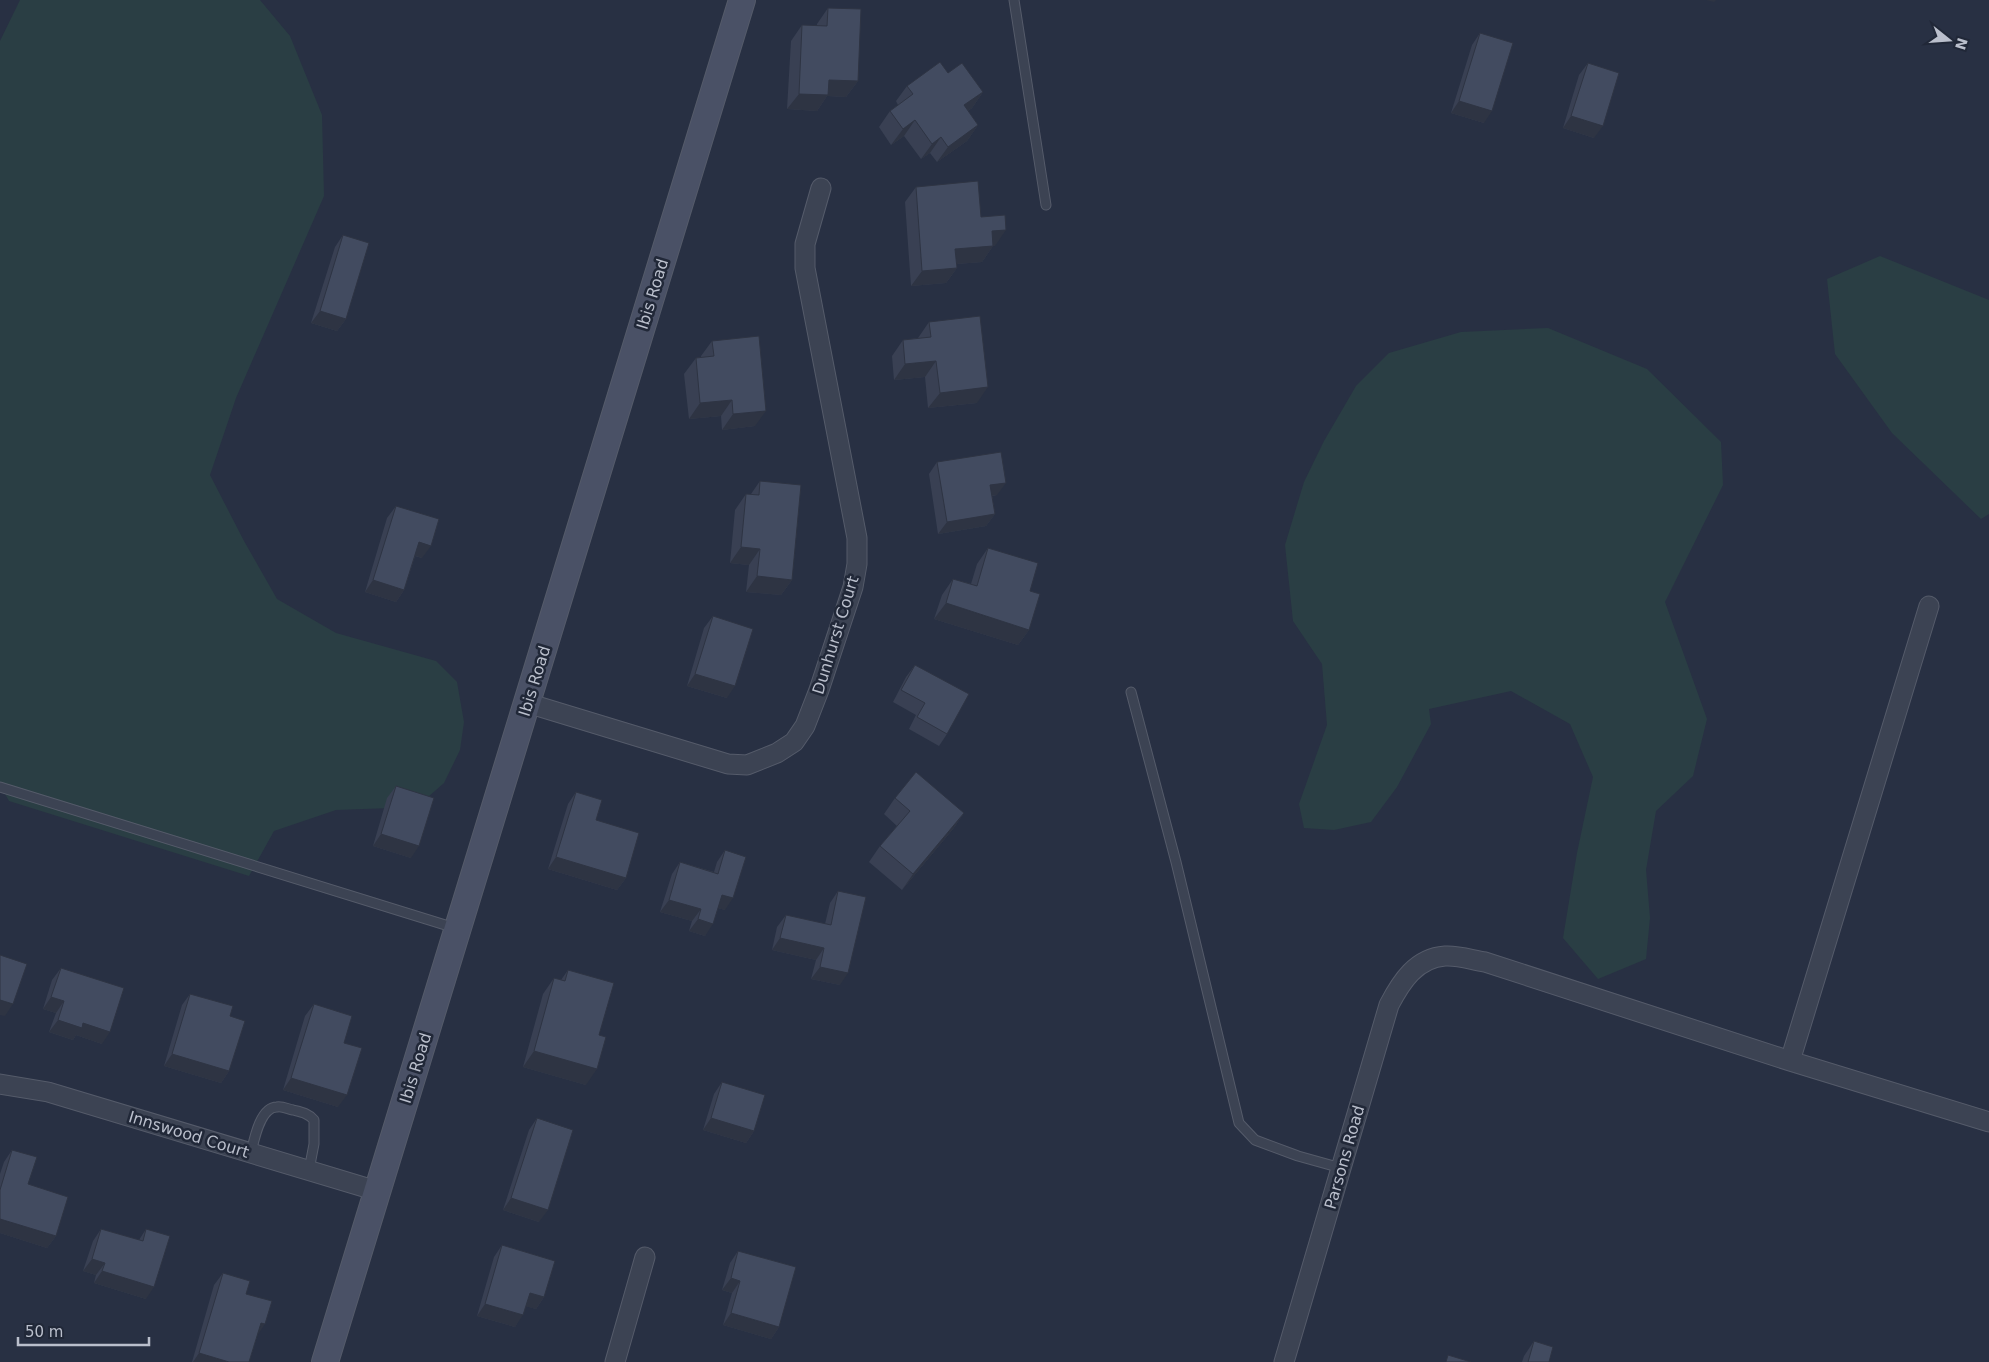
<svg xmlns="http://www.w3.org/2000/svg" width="1989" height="1362" viewBox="0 0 1989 1362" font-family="'DejaVu Sans',sans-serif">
  <rect width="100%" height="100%" fill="#283043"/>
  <path fill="#2a3e44" d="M20,0H260L290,36L322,115L324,196L236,398L210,475L244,541L277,599L336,633L436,661L457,682L464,722L460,750L444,783L420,804L391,808L336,810L274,831L249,876L9,801L0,785V41Z
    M1880,256L1989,300V514L1981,519L1892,433L1835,354L1827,279Z
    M1548,328L1647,369L1721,442L1723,485L1665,602L1707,719L1693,776L1656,811L1646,870L1650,918L1646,959L1598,979L1563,938L1577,853L1593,777L1570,724L1511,691L1429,709L1431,724L1397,787L1371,822L1334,830L1304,828L1299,804L1327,725L1322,664L1293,621L1285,545L1304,482L1324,441L1356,386L1389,353L1461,332Z"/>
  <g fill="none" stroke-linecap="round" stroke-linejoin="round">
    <defs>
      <path id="lane" d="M1014,0L1046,205
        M1131,692L1176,862L1239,1123L1255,1140L1298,1156L1341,1168
        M0,787L455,928
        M251,1153C254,1140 260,1107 277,1107C282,1106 288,1109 293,1110C301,1112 308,1113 314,1120V1144L309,1170"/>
      <path id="street" d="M527,703L728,764L747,765L777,753L794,742L805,726L819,690L853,587L857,564V538L805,268V244L821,188
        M1790,1061L1929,606
        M0,1084L48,1092L377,1191
        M615,1362L645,1257
        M1284,1362L1389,1005C1401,982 1416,958 1445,956C1458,955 1472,960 1485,962L1790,1061L1989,1122"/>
      <path id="secondary" d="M325,1362L742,0"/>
    </defs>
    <use href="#lane" stroke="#555b6a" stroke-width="11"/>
    <use href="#street" stroke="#555b6a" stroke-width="21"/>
    <use href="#secondary" stroke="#555b6a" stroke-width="28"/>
    <use href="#lane" stroke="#3c4353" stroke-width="9"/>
    <use href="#street" stroke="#3c4353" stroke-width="19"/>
    <use href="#secondary" stroke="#4a5166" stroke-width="26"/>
  </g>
  <path fill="#394053" d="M828,8L858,81L846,97L827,96L817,111L787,109L791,41L802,25L817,26V24Z
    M1480,33L1484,123L1451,113L1472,45Z
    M1588,63L1594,138L1563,128L1579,75Z
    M948,73L983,92L972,108L968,111L978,125L967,141L937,162L930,153L921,159L904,136L891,145L879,127L890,111L898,105L896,101L907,86Z
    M916,187L981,217L995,246H993L982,262L957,264V268L946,283L911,286L905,202Z
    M343,235L346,319L337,331L311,323L335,247Z
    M929,322L977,403L928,408L925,377L894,380L892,356L903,340L918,338Z
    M712,341L755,426L722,430L721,416L689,419L684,374L696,358L701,357V356Z
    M937,462L997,495L992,496L995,514L986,526L938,534L929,474Z
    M760,481L792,580L781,595L746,592L749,565L730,563L735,510L746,494H751Z
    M396,506L422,558L415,556L404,590L396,602L365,592L387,518Z
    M988,548L1030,591L1029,630L1018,645L934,619L942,595L953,579L971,584L977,564Z
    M713,616L727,698L687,686L704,628Z
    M915,665L947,734L939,746L909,729L916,715L893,702L906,677Z
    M396,786L411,858L373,846L387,798Z
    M576,792L596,820L626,878L617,890L548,869L568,804Z
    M895,798L964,813L953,829L902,890L869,862L880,846L897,826L884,814Z
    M725,850V910L718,908L705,936L689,931L692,921L660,912L672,874L680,862L714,872L717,862Z
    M838,891L840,985L811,979L816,960L772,950L777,927L786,915L825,924L830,903Z
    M61,968L102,1044L76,1035L73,1040L49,1032L56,1013L43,1009L52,980Z
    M568,970L586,1085L523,1067L543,994L554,978L561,980Z
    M190,994L230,1016L229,1071L221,1083L164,1066L182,1005Z
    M314,1004L344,1043L338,1107L283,1090L305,1016Z
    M722,1082L754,1131L746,1143L703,1130L714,1094Z
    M537,1118L539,1222L503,1210L529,1130Z
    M12,1150L28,1184L56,1236L47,1248L0,1233V1174L4,1162Z
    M101,1229L139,1240L146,1229V1299L94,1283L96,1275L83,1271L93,1241Z
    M502,1245L544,1297L536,1309L526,1306L515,1327L477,1316L494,1257Z
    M738,1251L779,1327L771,1339L723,1325L732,1293L722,1290L730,1263Z
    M223,1273L246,1294L257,1336L249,1362H192L214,1285Z
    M1534,1341L1549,1362H1522L1524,1356Z"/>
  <path fill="#2e3443" d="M1706,0H1716L1714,2Z
    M829,80L858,81L846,97L827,96L817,111L787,109L799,94Z
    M983,92L972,108L953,121L964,105Z
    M1459,101L1492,111L1484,123L1451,113Z
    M1571,116L1603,126L1594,138L1563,128Z
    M915,120L904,136L891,145L903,129Z
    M978,125L967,141L937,162L948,147Z
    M941,137L930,153L921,159L932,144Z
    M1006,230L995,246L981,247L992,231Z
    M993,246L982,262L944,265L955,249Z
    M957,268L946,283L911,286L922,271Z
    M320,311L346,319L337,331L311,323Z
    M936,361L925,377L894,380L905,364Z
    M988,387L977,403L928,408L940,393Z
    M732,400L721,416L689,419L700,403Z
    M766,411L755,426L722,430L733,414Z
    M1006,483L997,495L982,497L990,485Z
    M995,514L986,526L938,534L947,522Z
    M419,542L431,546L422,558L410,554Z
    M741,547L760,549L749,565L730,563Z
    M757,576L792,580L781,595L746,592Z
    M373,580L404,590L396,602L365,592Z
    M946,603L1029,630L1018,645L934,619Z
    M695,674L735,686L727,698L687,686Z
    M964,813L953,829L902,890L913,874Z
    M381,834L419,846L411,858L373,846Z
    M556,857L626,878L617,890L548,869Z
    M722,895L733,898L725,910L714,907Z
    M669,900L701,909L692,921L660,912Z
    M698,919L713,924L705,936L689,931Z
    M780,938L824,948L816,960L772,950Z
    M820,967L848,973L840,985L811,979Z
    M51,997L64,1001L56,1013L43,1009Z
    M0,1000L13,1004L5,1016L0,1015Z
    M58,1020L83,1023L110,1032L102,1044L76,1035L73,1040L49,1032Z
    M534,1051L597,1069L586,1085L523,1067Z
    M172,1054L229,1071L221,1083L164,1066Z
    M291,1078L347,1095L338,1107L283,1090Z
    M711,1118L754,1131L746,1143L703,1130Z
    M511,1198L548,1210L539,1222L503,1210Z
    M0,1219L56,1236L47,1248L0,1233Z
    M92,1259L105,1263L96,1275L83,1271Z
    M102,1271L154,1287L146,1299L94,1283Z
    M731,1278L740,1281L732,1293L722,1290Z
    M530,1293L544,1297L536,1309L521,1305Z
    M485,1304L523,1315L515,1327L477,1316Z
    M731,1313L779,1327L771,1339L723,1325Z
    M261,1323L265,1324L257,1336Z
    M199,1353L229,1362H193Z"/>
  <path fill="#424b60" stroke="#2e3443" d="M828,8L861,9L858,81L829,80L828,95L799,94L802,25L827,26Z
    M1480,33L1513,43L1492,111L1459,101Z
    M940,62L948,73L962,63L983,92L964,105L978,125L948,147L941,137L932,144L915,120L903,129L890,111L913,94L907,86Z
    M1588,63L1619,73L1603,126L1571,116Z
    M978,181L981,217L1005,215L1006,230L992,231L993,246L955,249L957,268L922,271L916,187Z
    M343,235L369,243L346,319L320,311Z
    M980,316L988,387L940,393L936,361L905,364L903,340L931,337L929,322Z
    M759,336L766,411L733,414L732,400L700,403L696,358L714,356L712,341Z
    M1001,452L1006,483L990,485L995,514L947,522L937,462Z
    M760,481L801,485L792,580L757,576L760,549L741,547L746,494L759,495Z
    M396,506L439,519L431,546L419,542L404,590L373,580Z
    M988,548L1038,563L1030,591L1040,594L1029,630L946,603L953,579L977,586Z
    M713,616L753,629L735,686L695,674Z
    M915,665L969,694L947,734L917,717L925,703L901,690Z
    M916,772L964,813L913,874L880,846L910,811L895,798Z
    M396,786L434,798L419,846L381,834Z
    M576,792L602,800L596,820L639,833L626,878L556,857Z
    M725,850L746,857L733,898L722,895L713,924L698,919L701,909L669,900L680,862L718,874Z
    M838,891L866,897L848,973L820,967L824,948L780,938L786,915L831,925Z
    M0,955L27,964L13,1004L0,1000Z
    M61,968L124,988L110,1032L83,1023L82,1028L58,1020L64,1001L51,997Z
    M568,970L614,983L599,1035L606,1037L597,1069L534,1051L554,978L565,981Z
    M190,994L233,1006L230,1016L245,1021L229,1071L172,1054Z
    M314,1004L352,1016L344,1043L362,1048L347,1095L291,1078Z
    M722,1082L765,1095L754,1131L711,1118Z
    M537,1118L573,1130L548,1210L511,1198Z
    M12,1150L37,1157L28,1184L68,1197L56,1236L0,1219V1190Z
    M101,1229L143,1241L146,1229L170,1236L154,1287L102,1271L105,1263L92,1259Z
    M502,1245L555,1261L544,1297L530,1293L523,1315L485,1304Z
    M738,1251L796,1267L779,1327L731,1313L740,1281L731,1278Z
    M223,1273L250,1281L246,1294L272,1301L265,1324L261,1323L249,1362H229L199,1353Z
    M1534,1341L1553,1347L1549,1362H1528Z
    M1448,1355L1471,1362H1446Z"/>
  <g text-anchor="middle" stroke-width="5" stroke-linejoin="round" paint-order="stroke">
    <g font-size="16" fill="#babfcc" stroke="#212838">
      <text transform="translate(652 294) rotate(-73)" y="6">Ibis Road</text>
      <text transform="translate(835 635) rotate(-73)" y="6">Dunhurst Court</text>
      <text transform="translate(534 681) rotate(-73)" y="6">Ibis Road</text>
      <text transform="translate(415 1068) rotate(-73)" y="6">Ibis Road</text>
      <text transform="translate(189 1134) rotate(17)" y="6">Innswood Court</text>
      <text transform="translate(1344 1157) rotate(-74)" y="6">Parsons Road</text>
    </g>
  </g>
  <g transform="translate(1949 40) rotate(107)" stroke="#212838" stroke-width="4" paint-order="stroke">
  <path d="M0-4L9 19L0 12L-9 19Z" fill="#babfcc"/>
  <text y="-8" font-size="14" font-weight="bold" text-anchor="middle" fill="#babfcc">N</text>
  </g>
  <path d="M18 1337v8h131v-8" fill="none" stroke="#babfcc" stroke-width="2.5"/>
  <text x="25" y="1337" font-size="15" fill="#babfcc" stroke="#212838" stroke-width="4" paint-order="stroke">50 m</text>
</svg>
